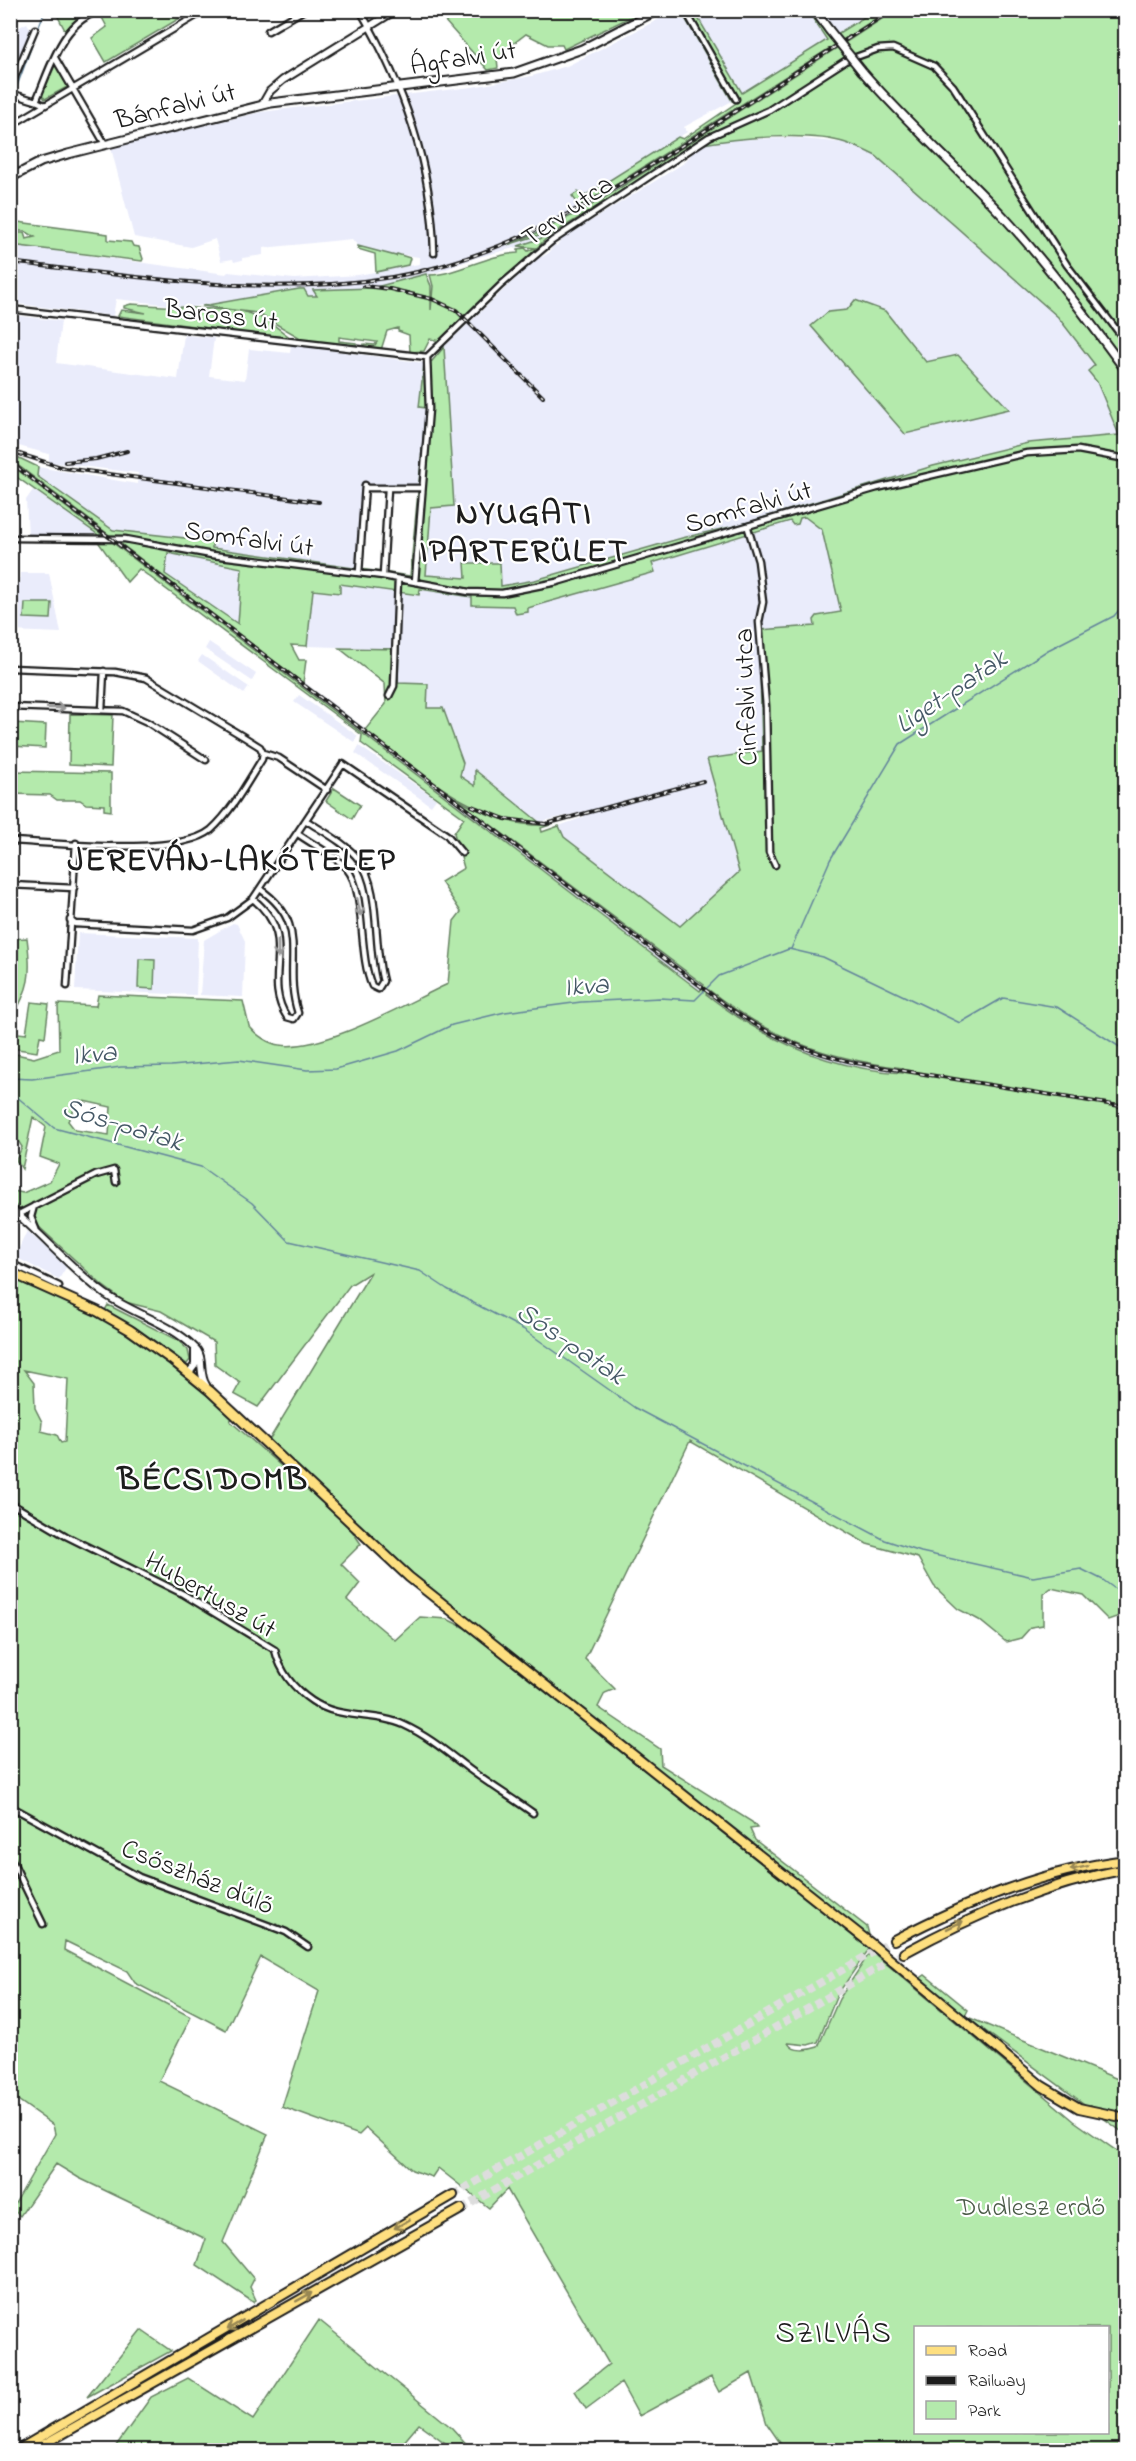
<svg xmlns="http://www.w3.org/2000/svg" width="1136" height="2461" viewBox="0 0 1136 2461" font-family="'Indie Flower',sans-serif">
  <rect width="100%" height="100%" fill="#fff"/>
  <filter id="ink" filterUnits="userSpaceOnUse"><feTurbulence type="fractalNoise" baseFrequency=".0167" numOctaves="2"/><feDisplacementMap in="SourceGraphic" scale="12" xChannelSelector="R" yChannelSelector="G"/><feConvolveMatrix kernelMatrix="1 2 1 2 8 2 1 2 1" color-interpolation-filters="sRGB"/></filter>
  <g filter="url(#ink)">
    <path fill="#eaecfb" d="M675,11H681L732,101L684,127L687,132L583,197L577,192L572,196L581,207L888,11H894L601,200L544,230L507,245L553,232L518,247L475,258L438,272L372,288L313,290L318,296H307L304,289H299L191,307L116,299L113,316L11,303V245L226,274L228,272L294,279L358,275L419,264V257L397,254L396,256L358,246L352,239L263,248V255L242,258V260L234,262L233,259L221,261L215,239L191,247L134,237L111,148L261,112L472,87L532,76L567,66Z
      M694,11H808L827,40L742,93Z
      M820,11H874L837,34Z
      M27,23L32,32L10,83V32Z
      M794,138L846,143L876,156L1058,317L1095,365L1088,371L1097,382L1120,435L1028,443L933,466L739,525L521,584L501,586L500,563H465L466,578L426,575L431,508L453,506L444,347L540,255L542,257L549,253L554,245L557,246L562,239L684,163L691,155L688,153L697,145L719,140Z
      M11,315L61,321L56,363L178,379L184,335L214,338L209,376L245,380L249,349L290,353L291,345L424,363L419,406L426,407L418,485L363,486L356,568L211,548V541L113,530L37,476L38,467L137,484L138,473L49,462V454L11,444Z
      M10,460L704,985L701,991L11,465Z
      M33,490L97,534L28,535L26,500Z
      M828,509L852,610L817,616L815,626L759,631L762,751L707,760L739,872L680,926L564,837L559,826L584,817L583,812L539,822L476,770L475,787L460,776L427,708L428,684L398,683L399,649L307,646L313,590L339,593V584L418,595L420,589L472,597V605L514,606L516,614L528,612L527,608L541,604L654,572L652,563Z
      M168,553L242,568L238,625L164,574Z
      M20,573H49L61,633L11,631V583H20Z
      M209,642L256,674L252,681L205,649Z
      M202,655L249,687L244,694L198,661Z
      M299,695L358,736L354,742L294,702Z
      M359,746L436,799L431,806L355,753Z
      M233,923L237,924L245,941L243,997L200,995L204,940Z
      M78,933L198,938L196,995L75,990Z
      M709,989L747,1019L795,1043L833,1055L904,1068L903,1073L837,1063L790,1048L750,1027L706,993Z
      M27,1231L67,1266L59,1279L15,1257Z"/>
    <path fill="#b4eaac" stroke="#688364" stroke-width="1.5" fill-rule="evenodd" d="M55,11H192L106,62L92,38L107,27L99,12L79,21L67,34Z
      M632,11L637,14L564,49L562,45H548L526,34L505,50L506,56L497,58L498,68L488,70L436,11Z
      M681,11H694L742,93L827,40L808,11H820L837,34L874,11H888L581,207L572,196L578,192L583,197L678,137L683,139L736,103L732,101Z
      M894,11H1125V1614L1108,1620L1083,1595L1051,1588L1043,1594V1625L1031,1627L1021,1638L1006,1642L979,1620L958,1609L934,1586L918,1558L867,1544L690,1441L585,1659L615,1689L605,1693L598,1707L660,1749L661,1765L752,1822L757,1828L750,1829L755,1840L867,1927L870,1939L919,1979L925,1975L968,2010L965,2016L1125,2082V2134L965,2016L566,1697L444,1603L269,1440L371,1272L350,1285L258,1407L234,1394L240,1383L215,1365L214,1342L161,1311L125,1302L102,1285L11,1201L13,1191L23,1193L50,1181L59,1164L40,1157L46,1127L33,1117L22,1169L16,1160L22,1147L10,1128L11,1053L34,1058L59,1050L58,1004L96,1006L98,995L243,1001L249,1026C256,1035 269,1044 280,1045C323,1052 408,1002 448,984L454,921L461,912L441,882L464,868L454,833L464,818L361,743L362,735L139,569L127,582L99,543L97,534L11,473V465L700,991L704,985L455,798C485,815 514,827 550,825L541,828L542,832L559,826L564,837L680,926L739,872L707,759L762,751L759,630L815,626L814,620L817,616L841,612L822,530L805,517L800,518L798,524L793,525L790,521L652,563L655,572L541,604L528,608V612L516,614L513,606L472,605V597L420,589L419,595L340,584V593L313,590L307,646L291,645L299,660H306L303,683L11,460V454L38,467L37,476L113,530L212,541V548L410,576L426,408L419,407L424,363L432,361L444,347L454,506L431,508L426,575L466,578L465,563H500L501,586L535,580L682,538L739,525L933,466L1028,443L1119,435L1097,382L1088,371L1095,365L1058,317L876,156C866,151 856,146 846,143C810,131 735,138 697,145L549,236L441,341L430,339L424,351L410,352L409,335L398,331V328L387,331L381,350L363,349L364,344L375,345L377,342L339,337V341L356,343L357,348L301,341L299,337L257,313L202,306L299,289H304L308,296H317L313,290L372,288L426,274L431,286V310L433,286L430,275C459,274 485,255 518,253V249L525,248L528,251L535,248L518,246L542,238L552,231L507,245L544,230L601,200ZM168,553L242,568L238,624L165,574ZM709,990C772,1039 824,1058 903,1068V1073C828,1069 764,1040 706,994ZM79,1100L111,1107L109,1135L75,1130L68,1121Z
      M56,63L69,86L45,99L42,95Z
      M10,221L108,234V240L131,242L133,246L139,247L143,259L142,261L11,245V233H24L26,239L35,237L25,231H11Z
      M358,246L396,256L397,254L410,258L408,265L376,272L375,254L358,249Z
      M855,300L885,311L926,362L958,355L1009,409L905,434L811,326L828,312L847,310Z
      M131,304L242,311L267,320L292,339L118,316L121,310L146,313L124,308V306Z
      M25,603H52L51,619L24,618Z
      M339,648L399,649L398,683L428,684L427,708H443L463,763L460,776L475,786V770L539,822C473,823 415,768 365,730L386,704L385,684Z
      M70,714L113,715L111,767L69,765Z
      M12,723L46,725L45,748L11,746Z
      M11,771L111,773V811L104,810V805L86,804L80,800H57L50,795L11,794Z
      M334,788L360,805L352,819L326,801Z
      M27,938C32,975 30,988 11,1020V939Z
      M139,959L155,960L154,989L138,988Z
      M31,1002L49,1004L45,1037L40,1036L37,1052L11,1048V1032L26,1034Z
      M10,1275L108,1320L165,1359L233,1417L230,1421L348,1525L361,1544L341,1564L360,1583L347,1600L395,1640L420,1617L447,1619L465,1628L869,1949L837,1995L818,2042L808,2045L788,2043C793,2053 809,2050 818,2047L839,1999L871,1951L1074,2121L1125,2157V2450H785L767,2424L751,2373L719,2392L711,2377L639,2416L621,2383L586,2409L575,2391L609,2364L507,2189L489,2208L438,2168L432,2177L412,2170L366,2128L359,2135L282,2107L319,1991L261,1957L226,2030L135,1983L127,1971L65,1941L64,1950L191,2017L159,2081L268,2134L223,2242L254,2279L250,2287L256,2300L253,2302L197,2265L206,2239L79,2178L56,2164L20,2216L12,2209L55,2134L53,2125L11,2095ZM24,1370L68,1379L65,1442L61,1443L57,1435L41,1431L42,1422L35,1408L34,1383ZM916,2328H1108V2432H916Z
      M108,1305L179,1341L188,1350L190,1360L187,1364L136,1328L104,1312Z
      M319,2320L452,2428L472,2450H455L419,2424L397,2450H113L151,2397L188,2378L253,2420Z
      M141,2330L171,2351L87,2397Z"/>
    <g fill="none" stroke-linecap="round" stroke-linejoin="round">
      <path stroke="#62839b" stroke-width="1.5" d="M10,105L45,10
        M791,949L830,860L900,744L1048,650L1114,616L1126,602
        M10,1078L32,1079L121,1067L171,1066L239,1060L307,1070L336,1069L398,1051L452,1025L505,1012L581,1002L660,998L695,1000L719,976L789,949L823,957L960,1023L1003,998L1057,1007L1126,1051
        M10,1091L54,1128L201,1167L252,1203L289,1241L420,1271L447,1289L523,1329L635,1408L885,1540L921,1552L1033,1577L1081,1569L1103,1580L1126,1597"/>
      <path stroke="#ddd" stroke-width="8" stroke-dasharray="8 4" stroke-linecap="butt" d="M453,2195L894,1940
        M461,2209L904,1953"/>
      <defs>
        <path id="minor" d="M360,10C404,86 432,165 434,253
          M685,10L736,99
          M268,31L304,10
          M55,58L105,144
          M10,88L35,29
          M10,93L36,101
          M45,105L36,101C51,67 62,19 103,10
          M10,126L206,10
          M10,309L427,357
          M427,357L501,285L552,241L709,137L769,110L845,61L878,49L893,48L934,66L953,86L1067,265L1126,342
          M365,488H421
          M748,528L758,561L763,602L759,622L766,706L769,852L775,865
          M10,538L125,539L212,555L383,576L469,592L502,593L557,582L877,488L1027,453L1078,450L1126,459
          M359,573L365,485
          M383,576L388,488
          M415,582L429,409L427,357
          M10,668L115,672L146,678L244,737L260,747L263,753L279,758L327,790
          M389,696L394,686L398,579
          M10,707L123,711L147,722L206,760
          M102,710L104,671
          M298,834C313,845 335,855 347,869C366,891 358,955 372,986L378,989L383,981C373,947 381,888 359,860C347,844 324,832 307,821
          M10,841C56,843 178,857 211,830C232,811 247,783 262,759L263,753
          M10,885L74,888
          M253,899C302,939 260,976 287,1017L294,1019L298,1013C281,962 313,926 260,889
          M70,920L75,924L193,930L227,918L253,899L343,764L447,835L462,853
          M67,986L76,843
          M34,1206L31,1217L36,1229
          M19,1214L96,1175L114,1170L116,1182
          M10,1263L59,1286
          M10,1503L66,1536L183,1594L275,1650C280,1671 294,1689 312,1701C339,1720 376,1712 404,1725C428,1736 448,1753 469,1769C489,1784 512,1798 533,1813
          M10,1806L139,1877L286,1932L308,1947
          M10,1856L43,1924"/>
        <path id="tertiary" d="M262,105L270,91L283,80L396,10
          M10,1208C43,1235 71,1269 105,1294C133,1314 171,1323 195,1348C205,1357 198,1374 206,1385
          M188,1374L195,1365V1350"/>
        <path id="secondary" d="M814,10L829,30
          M862,71C906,122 957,167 1003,216C1048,265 1087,318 1126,371
          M10,178L41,162L68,154L271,103L514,73L582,49L658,10"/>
        <path id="primary" d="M10,1272L97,1311L130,1330L172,1360L210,1391L409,1577L874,1946L1042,2086L1079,2108L1126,2118"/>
        <path id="trunk" d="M894,1940C967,1902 1043,1870 1126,1860
          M904,1953C975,1914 1046,1884 1126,1869
          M18,2450L453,2195
          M34,2450L461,2209"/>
      </defs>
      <use href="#minor" stroke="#1c1c1c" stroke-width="9"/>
      <use href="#tertiary" stroke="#1c1c1c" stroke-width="10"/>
      <use href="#secondary" stroke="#1c1c1c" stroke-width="11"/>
      <use href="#primary" stroke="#1c1c1c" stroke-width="12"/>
      <use href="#trunk" stroke="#1c1c1c" stroke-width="12"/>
      <use href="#minor" stroke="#fff" stroke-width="4.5"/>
      <use href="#tertiary" stroke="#fff" stroke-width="6"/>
      <use href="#secondary" stroke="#fff" stroke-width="7"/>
      <use href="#primary" stroke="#fedf80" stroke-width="8"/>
      <use href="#trunk" stroke="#fedf80" stroke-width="8"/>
      <defs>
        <path id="rail" d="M10,262C137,277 265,298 392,277C509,257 605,195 703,132C766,92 829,51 892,10
          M364,286L390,289L432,299L456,310L543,397
          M10,451L64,468L319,502
          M10,462L724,1004C765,1034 806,1052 856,1063L1126,1107
          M65,462L96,459L127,451
          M472,806L505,819L546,824L703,781"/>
      </defs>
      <use href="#rail" stroke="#1c1c1c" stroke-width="4"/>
      <use href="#rail" stroke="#fff" stroke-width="1.5" stroke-dasharray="4.5" stroke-linecap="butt"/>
      <defs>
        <path id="secondary-bridge" d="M829,30L862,71"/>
      </defs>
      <use href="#secondary-bridge" stroke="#1c1c1c" stroke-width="11" stroke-linecap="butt"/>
      <use href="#secondary-bridge" stroke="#fff" stroke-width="7"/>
    </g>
    <defs><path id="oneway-shaft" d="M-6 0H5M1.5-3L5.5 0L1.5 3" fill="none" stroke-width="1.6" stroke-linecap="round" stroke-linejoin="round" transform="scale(1.5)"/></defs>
    <g stroke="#999">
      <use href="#oneway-shaft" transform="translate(56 708) rotate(2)"/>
      <use href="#oneway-shaft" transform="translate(359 907) rotate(79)"/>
      <use href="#oneway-shaft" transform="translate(278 949) rotate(90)"/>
    </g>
    <g stroke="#988753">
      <use href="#oneway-shaft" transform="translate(1079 1868) rotate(168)"/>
      <use href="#oneway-shaft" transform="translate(955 1925) rotate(-26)"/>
      <use href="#oneway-shaft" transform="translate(402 2224) rotate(150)"/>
      <use href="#oneway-shaft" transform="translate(304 2297) rotate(-29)"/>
      <use href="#oneway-shaft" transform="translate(235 2325) rotate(149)"/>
    </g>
  </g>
  <g text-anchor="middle" stroke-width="4.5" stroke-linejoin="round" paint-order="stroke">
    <g font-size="27" fill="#1c1c1c" stroke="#fff">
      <text transform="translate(463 57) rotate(-9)" y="9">Ágfalvi út</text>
      <text transform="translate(175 105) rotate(-14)" y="9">Bánfalvi út</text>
      <text transform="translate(567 210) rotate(-35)" y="9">Terv utca</text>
      <text transform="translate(221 314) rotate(7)" y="9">Baross út</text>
      <text transform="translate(748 506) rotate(-16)" y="9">Somfalvi út</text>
      <text transform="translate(249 538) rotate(8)" y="9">Somfalvi út</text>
      <text transform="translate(745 697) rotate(-92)" y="9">Cinfalvi utca</text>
      <text transform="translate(211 1594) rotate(30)" y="9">Hubertusz út</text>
      <text transform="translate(198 1876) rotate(22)" y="9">Csőszház dűlő</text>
    </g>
    <g font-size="27" fill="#4a5a47" stroke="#fff">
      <text x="1031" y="2215">Dudlesz erdő</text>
    </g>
    <g font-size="28" font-style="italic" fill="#455866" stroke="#fff">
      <text transform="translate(950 690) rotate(-34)" y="10">Liget-patak</text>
      <text transform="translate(586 984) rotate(-4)" y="10">Ikva</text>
      <text transform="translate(94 1052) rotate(-5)" y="10">Ikva</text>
      <text transform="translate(123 1123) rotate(17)" y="10">Sós-patak</text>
      <text transform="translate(572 1342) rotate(34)" y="10">Sós-patak</text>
    </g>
    <g font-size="30" letter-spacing="1.5" fill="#1c1c1c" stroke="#fff">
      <text x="834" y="2342">SZILVÁS</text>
    </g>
    <g font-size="33" font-weight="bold" letter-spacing="1.5" fill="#1c1c1c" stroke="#fff">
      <text x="524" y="523">NYUGATI<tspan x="524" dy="38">IPARTERÜLET</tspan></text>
      <text x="232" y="870">JEREVÁN-LAKÓTELEP</text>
      <text x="213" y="1489">BÉCSIDOMB</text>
    </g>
  </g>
  <rect width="1136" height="2461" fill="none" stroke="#fff" stroke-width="36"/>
  <rect x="18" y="18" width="1100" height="2425" fill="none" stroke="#1c1c1c" stroke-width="2" filter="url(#ink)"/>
  <rect x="914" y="2326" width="195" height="108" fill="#ffffff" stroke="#a4a4a4" stroke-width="1.5"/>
  <rect x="926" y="2346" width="30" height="9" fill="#fedf80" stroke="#a4a4a4" stroke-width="1.5"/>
  <text x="968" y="2356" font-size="18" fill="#1c1c1c">Road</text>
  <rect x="926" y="2376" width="30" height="9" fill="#1c1c1c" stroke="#a4a4a4" stroke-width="1.5"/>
  <text x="968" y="2386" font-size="18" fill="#1c1c1c">Railway</text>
  <rect x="926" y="2401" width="30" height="18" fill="#b4eaac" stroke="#a4a4a4" stroke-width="1.5"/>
  <text x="968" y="2416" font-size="18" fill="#1c1c1c">Park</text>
</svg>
